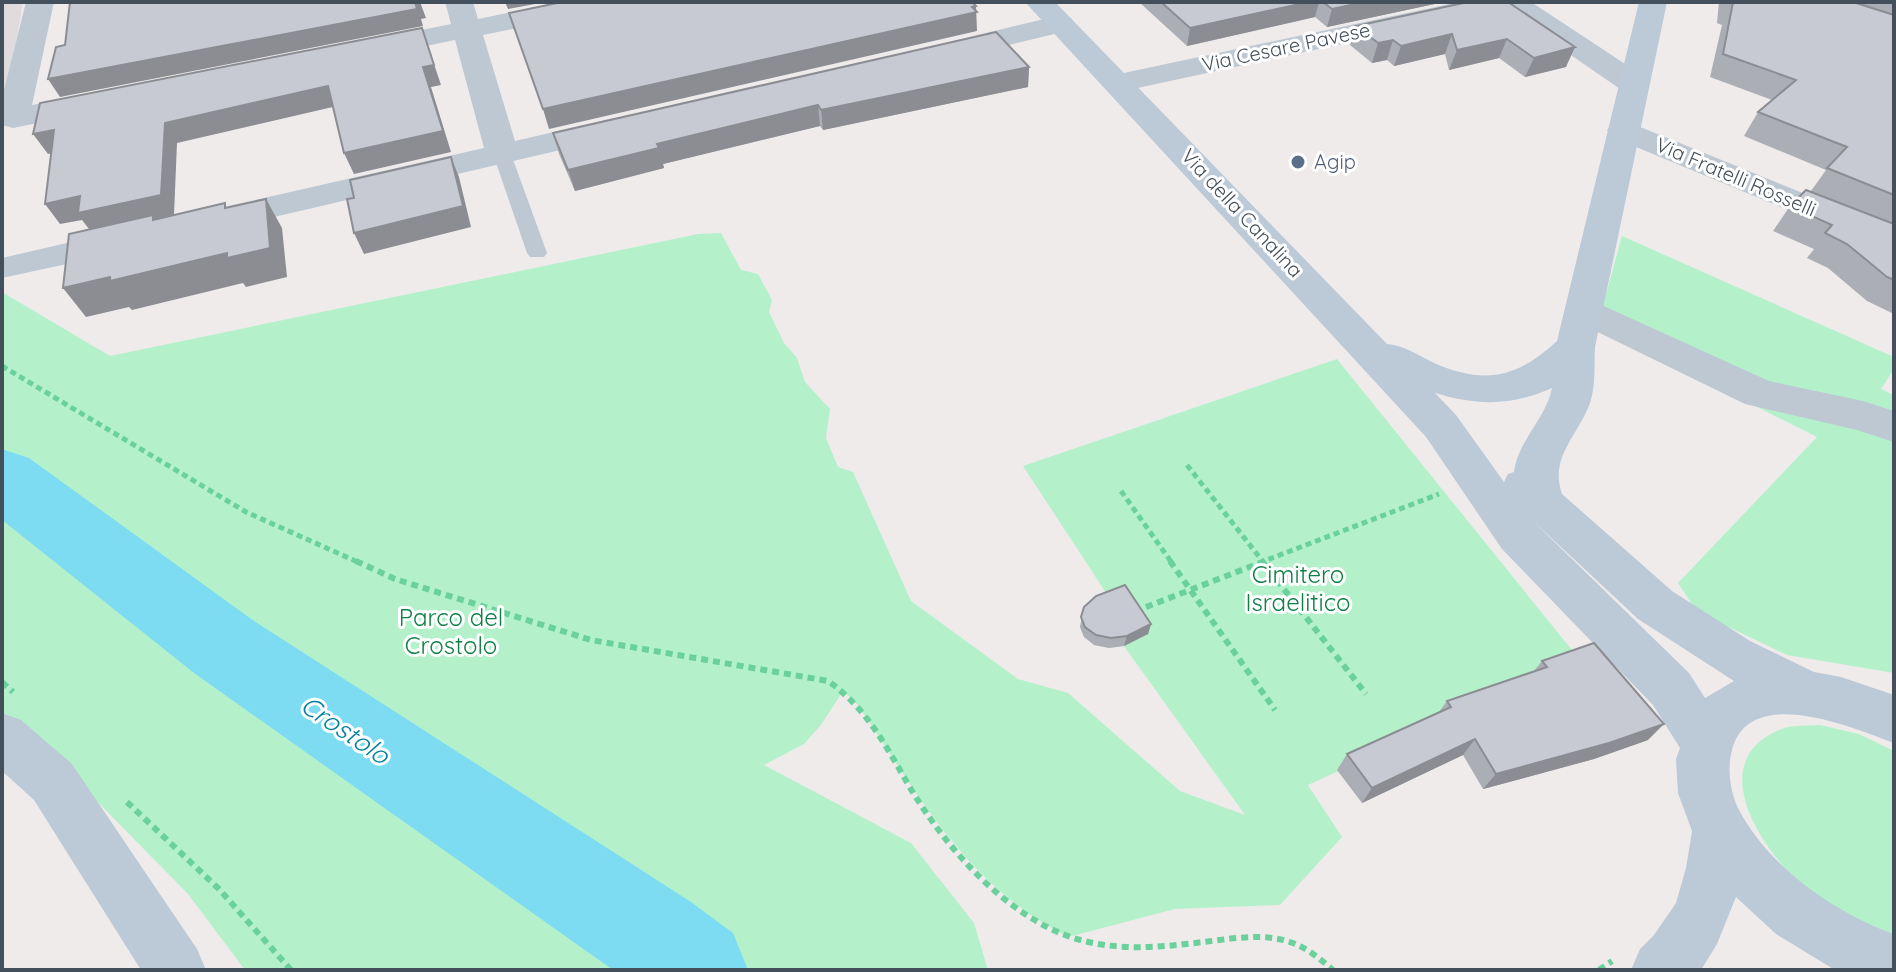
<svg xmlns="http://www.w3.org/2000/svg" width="1896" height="972" viewBox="0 0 1896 972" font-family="Quicksand,sans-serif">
  <rect width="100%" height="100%" fill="#efebeb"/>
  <path fill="#e0dcdd" d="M2,2H23L2,127Z"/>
  <path fill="#b4f1cb" d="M721,233L741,270L758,274L772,300L769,312L784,343L797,358L805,382L830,409L826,438L838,467L853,472L911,601L1018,679L1068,693L1180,791L1245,815L1124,646L1109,648L1084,637L1080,627L1082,617L1110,599L1023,466L1337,359L1580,660L1308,785L1342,837L1280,905L1175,909L1068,937C966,885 919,796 858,705L843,691L821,725L804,744L764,765L911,843L974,923L988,970H245L188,894L81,785L2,712V292L110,356L698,234Z
    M1622,236L1894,357V369L1881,389L1894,395V673L1787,655L1697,612L1678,583L1817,437L1597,327Z
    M1820,725L1859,734L1894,751V934C1863,923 1832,912 1807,890C1763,853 1699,759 1784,728C1794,725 1809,726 1820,725Z"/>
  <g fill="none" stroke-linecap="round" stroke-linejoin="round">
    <path fill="#7edcf2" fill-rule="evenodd" d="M2,449L29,458L254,621L691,902L733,933L748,970H613L194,673L2,520Z"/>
    <path stroke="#6ad19d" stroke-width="5" stroke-dasharray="6 4" stroke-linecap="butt" d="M2,366L246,512L360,563
      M1187,465L1264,563
      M1121,491L1172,563
      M1259,563L1439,494"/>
    <path stroke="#6ad19d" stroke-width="6" stroke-dasharray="7 5" stroke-linecap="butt" d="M356,561L395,579L591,640L828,681C868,709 888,750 912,791C947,848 1001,910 1065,935C1110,952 1156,948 1203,942C1230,939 1260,933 1287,941C1305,946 1319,958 1333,970
      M1170,561L1275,710
      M1262,561L1366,694
      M1146,607L1265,561
      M2,682L13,692
      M127,802L219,889L291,970
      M1599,970L1612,961"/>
    <path fill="#bdc8d3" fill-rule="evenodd" d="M502,149L511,154L547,253L544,257H530L527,253L493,154Z"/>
    <path fill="#bdc8d3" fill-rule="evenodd" d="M26,2H54L32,105L96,93L107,95L112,102L107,109L13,128L2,125V98Z
      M445,2H473L478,19L562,2H619L615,8L605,10L483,35L515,141L614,118L625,121L630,128L625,135L214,231L202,228L196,220L202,212L484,148L455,40L368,58L358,55L353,49L358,43L451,24Z
      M1459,2H1531L1645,77L1649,84L1645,91L1634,93L1623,91L1504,9L1119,92L1108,89L1104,83L1108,77L1119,74Z
      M1061,15L1071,18L1075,24L1071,30L942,61L932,58L927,52L932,46Z
      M1623,120L1894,230V254L1612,137L1607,130L1612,123Z
      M123,230L136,233L141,241L136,249L2,278V258Z
      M1584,297L1769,381L1863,401L1894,411V442L1857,430L1745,404L1571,319L1565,310L1571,301Z"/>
    <path fill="#bcc9d7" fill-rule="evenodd" d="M1025,2H1055L1387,344C1403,345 1418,355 1432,362C1483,385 1516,379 1557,341L1639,2H1667L1595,347C1594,365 1596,385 1590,403C1578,436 1549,457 1562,494L1672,591L1750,641L1814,672L1841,677L1894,695V743C1853,728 1749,683 1732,750C1727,768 1730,793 1739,810C1769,867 1835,913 1894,934V970H1835L1776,934L1736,897L1717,944L1701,970H1631L1640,949L1654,935L1676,903L1686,868L1692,831L1678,793L1676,759L1680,748L1653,705L1502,549L1426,437ZM1552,388C1546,419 1518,440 1514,472L1508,474L1504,482L1456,415L1435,393C1478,406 1511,406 1552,388ZM1531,519L1638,619L1734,681L1705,698L1689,673Z
      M2,713L21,720L72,764L197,949L206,970H141L34,800L2,771Z"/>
  </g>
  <path fill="#abaeb5" d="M1139,2H1444L1327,27L1315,17L1187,46Z
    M1468,2L1566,67L1525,77L1499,58L1449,70L1445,54L1394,66L1387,60L1372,63L1350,45L1356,26Z
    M1719,2H1894V314L1867,301L1828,268L1807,258L1814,249L1773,231L1790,206L1811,191L1826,170L1744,136L1758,112L1772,100L1710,77L1722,25L1717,23Z
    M1029,67L1028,87L823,130L820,126L663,164L664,168L575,191L559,154L553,133Z
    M1084,607L1151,624L1148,634L1124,646L1109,648L1094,645L1084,637L1080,627Z
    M1542,661L1648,740L1594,759L1483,789L1463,755L1362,803L1337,770L1347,754L1439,712L1447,701L1534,671Z"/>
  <path fill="#8b8d93" d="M416,2H420L426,18L421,19L423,26L60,97L48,79Z
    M505,2H546L508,9Z
    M1309,2H1319L1315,17L1187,46L1190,28Z
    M1365,2H1444L1327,27L1332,9Z
    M976,6L977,31L549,129L543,109Z
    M422,28L441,85L431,87L451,152L354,174L344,153L423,67Z
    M1452,34L1445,54L1394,66L1401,46Z
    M1507,39L1499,58L1449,70L1457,50Z
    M1393,40L1387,60L1372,63L1378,43Z
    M1575,47L1566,67L1525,77L1534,58Z
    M1029,67L1028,87L823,130L821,110Z
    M328,86L337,106L177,143L174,215L93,234L82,220L60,224L45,204L80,196L165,123Z
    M818,105L820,126L663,164L664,168L575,191L568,170L657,144Z
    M54,130L68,150L48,154L33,134Z
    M451,157L459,177L471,227L364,254L354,233Z
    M266,199L282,228L287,277L246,287L243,283L132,310L129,307L86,317L63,288L110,277Z
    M1151,624L1148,634L1124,646L1127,636Z
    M1664,724L1648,740L1594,759L1483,789L1496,774Z
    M1475,739L1463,755L1362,803L1372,788Z"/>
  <path fill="#c7cad2" stroke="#8b8d93" stroke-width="2" d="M70,2H416H415L417,9L48,79L56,47L65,45Z
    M562,2H972L976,6L972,7L977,12L543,109L509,13Z
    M1161,2H1309L1190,28Z
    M1323,2H1365L1332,9Z
    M1468,2H1508L1575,47L1534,58L1507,39L1457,50L1452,34L1401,46L1393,40L1378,43L1356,26Z
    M1733,2H1853L1894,15V195L1827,168L1847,147L1758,112L1796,80L1723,54Z
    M422,28L434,65L423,67L443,131L344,153L328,86L165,123L161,195L78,213L80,196L45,204L54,130L33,134L40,103Z
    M996,32L1029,67L821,110L818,105L657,144L659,148L568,170L553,133Z
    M451,157L463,206L354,233L347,199L354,198L350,180Z
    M1806,190L1894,224V280L1887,277L1847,244L1825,233L1832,225L1790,206Z
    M266,199L270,248L227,258V253L110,281V277L63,288L69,234L153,215V220L225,203V208Z
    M1125,585L1151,624L1127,636L1111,638L1096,635L1085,627L1081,617L1084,607L1096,596Z
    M1594,643L1664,724L1609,743L1496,774L1475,739L1372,788L1347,754L1451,707L1447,701L1547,667L1542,661Z"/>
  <circle fill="#5c6f8a" stroke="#fff" stroke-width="3" cx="1298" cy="162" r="8"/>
  <g text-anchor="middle" stroke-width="6" stroke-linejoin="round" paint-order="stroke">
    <g font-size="20" fill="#434f5a" stroke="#fff">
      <text transform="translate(1286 47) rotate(-12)" y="7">Via Cesare Pavese</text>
      <text transform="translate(1736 177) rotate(23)" y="7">Via Fratelli Rosselli</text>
      <text transform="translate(1242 213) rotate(47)" y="7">Via della Canalina</text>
    </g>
    <g font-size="20" fill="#4e5e75" stroke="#fff" text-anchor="start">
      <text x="1314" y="169">Agip</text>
    </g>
    <g font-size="24" fill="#0f7f46" stroke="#fff">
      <text x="1298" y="583">Cimitero<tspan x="1298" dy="28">Israelitico</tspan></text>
      <text x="451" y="626">Parco del<tspan x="451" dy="28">Crostolo</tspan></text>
    </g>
    <g font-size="26" font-style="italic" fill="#04819e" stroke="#fff">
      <text transform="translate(345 730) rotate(34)" y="9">Crostolo</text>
    </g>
  </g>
  <rect width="1896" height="972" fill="none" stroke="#434f5a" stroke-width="8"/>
</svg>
